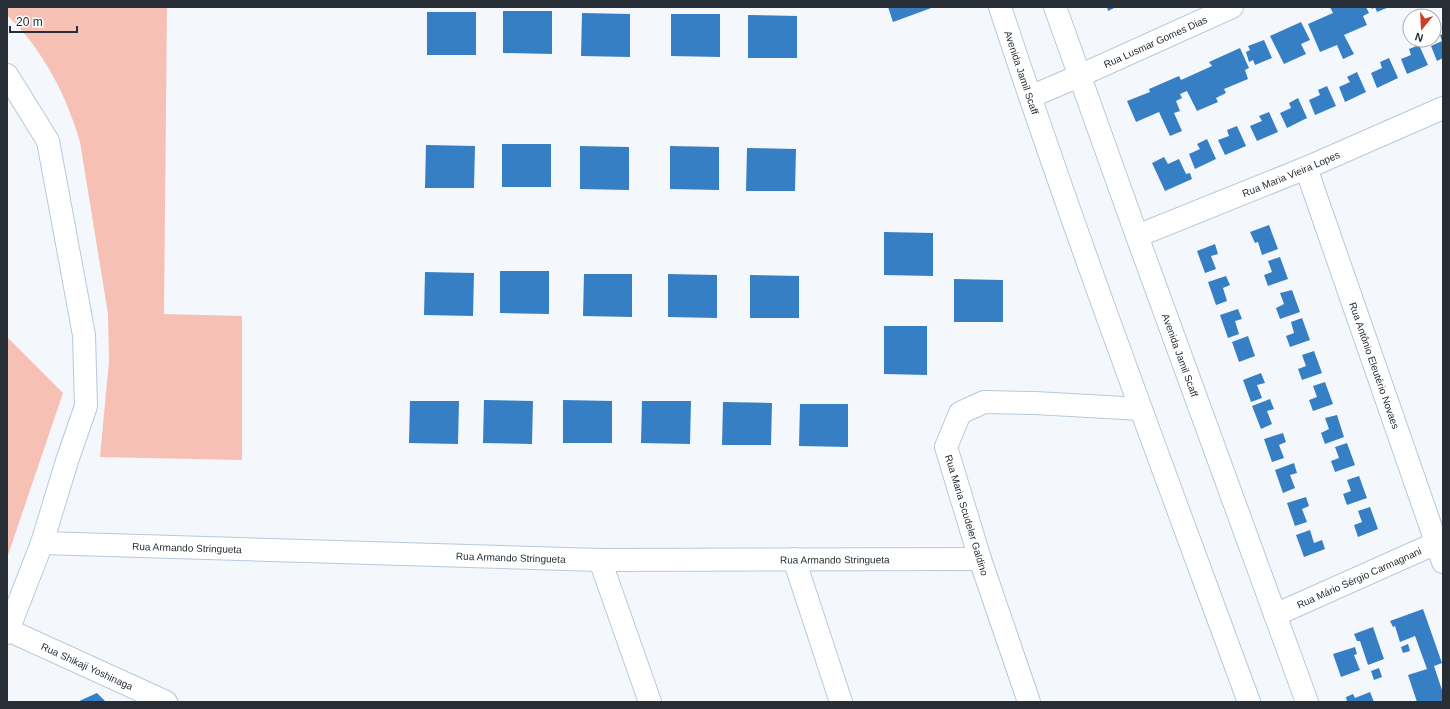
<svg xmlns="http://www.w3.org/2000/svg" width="1450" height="709" viewBox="0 0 1450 709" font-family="Helvetica,sans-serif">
  <rect width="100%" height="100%" fill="#f4f8fc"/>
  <path fill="#f7c0b4" d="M7,7H167L164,314L242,316V460L100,457L109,361L108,314L80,142C66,94 43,50 7,15Z
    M7,337L63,393L7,558Z"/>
  <path fill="#367fc4" d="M888,7H934L893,22Z
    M1107,7H1114V8L1108,11Z
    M1330,7H1366L1369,13L1363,16L1367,25L1344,35L1354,54L1343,59L1337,45L1320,52L1308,24L1333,13Z
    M1371,7H1389L1377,12L1375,7L1372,9Z
    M503,11H552V54L503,53Z
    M427,12H476V55H427Z
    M582,13L630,14V57L581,56Z
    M671,14H720V57L671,56Z
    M748,15L797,16V58H748Z
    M1301,22L1310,40L1301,44L1306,54L1284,64L1270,36Z
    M1443,34V58L1437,61L1431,46L1442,41L1440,35Z
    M1264,40L1272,58L1255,65L1253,60L1249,62L1246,52L1250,50L1248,46Z
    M1419,45L1428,65L1407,74L1401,59L1411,55L1409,49Z
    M1240,48L1249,68L1245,70L1248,79L1224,89L1226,93L1216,98L1218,102L1197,111L1187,91L1180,94L1182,98L1176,101L1180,111L1174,113L1182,131L1170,136L1159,112L1136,122L1127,101L1150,92L1149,89L1179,76L1181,80L1212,66L1209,62Z
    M1389,58L1398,78L1377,88L1371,73L1382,68L1380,62Z
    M1357,72L1366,92L1345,102L1339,87L1350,82L1347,77Z
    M1327,86L1336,106L1315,115L1309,100L1320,95L1318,90Z
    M1298,98L1307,118L1287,128L1280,113L1291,108L1289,103Z
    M1269,112L1278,132L1257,141L1250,126L1262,121L1259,116Z
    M1237,126L1246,146L1225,155L1218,140L1229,136L1227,130Z
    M1207,139L1216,159L1195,169L1189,154L1200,149L1197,144Z
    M502,144H551V187H502Z
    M426,145L475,146L474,188H425Z
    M580,146L629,147V190L580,189Z
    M670,146L719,147V190L670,189Z
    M747,148L796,149L795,191H746Z
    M1164,157L1168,164L1179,159L1186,174L1190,173L1192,179L1165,191L1152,163Z
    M1269,225L1278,249L1262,255L1258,242L1255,243L1250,232Z
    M884,232L933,233V276L884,275Z
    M1215,244L1218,254L1211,256L1216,269L1205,273L1197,251Z
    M1280,257L1288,279L1268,286L1264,275L1272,272L1268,261Z
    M500,271H549V314L500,313Z
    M425,272L474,273L473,316L424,315Z
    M584,274H632V317L583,316Z
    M668,274L717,275V318L668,317Z
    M750,275L799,276V318H750Z
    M1226,276L1230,285L1223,288L1227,301L1216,305L1208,282Z
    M954,279L1003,280V322H954Z
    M1292,290L1300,312L1280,319L1276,308L1284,304L1280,293Z
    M1238,309L1242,319L1235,321L1239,334L1228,338L1220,315Z
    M1302,318L1310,340L1290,347L1286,336L1294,333L1291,322Z
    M884,326H927V375L884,374Z
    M1248,336L1255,356L1239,362L1232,342Z
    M1314,351L1322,373L1302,380L1298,369L1306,366L1302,355Z
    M1261,373L1265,383L1257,385L1262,398L1251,402L1243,380Z
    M1325,382L1333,404L1313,411L1309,400L1317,397L1313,386Z
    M1270,399L1274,409L1267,411L1272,424L1261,429L1252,406Z
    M484,400L533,401L532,444L483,443Z
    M563,400L612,401V443H563Z
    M410,401H459L458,444L409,443Z
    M642,401H691L690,444L641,443Z
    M723,402L772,403L771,445H722Z
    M800,404H848V447L799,446Z
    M1337,415L1344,437L1325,444L1321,433L1329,429L1325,418Z
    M1283,433L1286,442L1279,445L1284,458L1272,462L1264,439Z
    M1347,443L1355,465L1335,472L1331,461L1339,458L1335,447Z
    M1294,463L1297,473L1290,475L1295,488L1283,493L1275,470Z
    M1359,476L1367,498L1347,505L1343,494L1351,491L1347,480Z
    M1306,497L1309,506L1302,509L1307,522L1295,526L1287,503Z
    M1370,507L1378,529L1358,537L1354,525L1362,522L1358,511Z
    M1310,530L1314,543L1322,540L1325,549L1304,557L1296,535Z
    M1423,609L1442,663L1434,666L1443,693V702H1417L1408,675L1427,669L1415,636L1400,642L1395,626L1393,627L1390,621Z
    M1373,627L1384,659L1368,665L1360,641H1357L1354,634Z
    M1408,644L1410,651L1403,653L1401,647Z
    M1355,647L1357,654L1354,655L1360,670L1341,677L1333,654Z
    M1379,668L1382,677L1374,680L1371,671Z
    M1370,692L1374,702H1347L1346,697L1353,694L1355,698Z
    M97,693L106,702H77Z"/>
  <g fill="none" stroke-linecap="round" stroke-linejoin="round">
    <defs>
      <g id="minor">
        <path id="s1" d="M1000,7C1077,241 1164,471 1249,702"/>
        <path id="s2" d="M1055,7L1137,236L1307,702"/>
        <path d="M7,75L48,141L84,335L86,406L67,461L42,543L7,633"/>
        <path id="s3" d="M1030,97L1079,76L1232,7"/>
        <path id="s4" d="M1306,168L1443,562"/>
        <path id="s5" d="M1137,236L1306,168L1443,108"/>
        <path id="s6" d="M42,543L600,560L980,559"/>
        <path d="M794,559L841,702"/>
        <path d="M600,560L650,702"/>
        <path id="s7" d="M1275,615L1443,540"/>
        <path id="s8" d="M8,630L166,702"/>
        <path d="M1029,702L980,559L946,447L960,413L984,402L1035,403L1141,409"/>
      </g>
    </defs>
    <use href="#minor" stroke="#b7c9dd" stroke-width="24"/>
    <use href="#minor" stroke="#fff" stroke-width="22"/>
  </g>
  <g text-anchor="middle" stroke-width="3" stroke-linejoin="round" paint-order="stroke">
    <g font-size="10" fill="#272e36" stroke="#fff">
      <text dy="4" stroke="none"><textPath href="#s3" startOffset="137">Rua Lusmar Gomes Dias</textPath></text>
      <text dy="4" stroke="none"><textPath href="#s1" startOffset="69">Avenida Jamil Scaff</textPath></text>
      <text dy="4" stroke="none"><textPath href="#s5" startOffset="166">Rua Maria Vieira Lopes</textPath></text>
      <text dy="4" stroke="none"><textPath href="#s2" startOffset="370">Avenida Jamil Scaff</textPath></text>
      <text dy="4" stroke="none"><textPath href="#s4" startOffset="209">Rua Antônio Eleutério Novaes</textPath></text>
      <text transform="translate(967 515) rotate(73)" y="4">Rua Maria Scudeler Galdino</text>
      <text dy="4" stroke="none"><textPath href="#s6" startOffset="145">Rua Armando Stringueta</textPath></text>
      <text dy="4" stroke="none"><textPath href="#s6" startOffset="469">Rua Armando Stringueta</textPath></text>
      <text dy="4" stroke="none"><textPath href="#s6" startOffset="793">Rua Armando Stringueta</textPath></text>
      <text dy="4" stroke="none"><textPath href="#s7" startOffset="92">Rua Mário Sérgio Carmagnani</textPath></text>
      <text dy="4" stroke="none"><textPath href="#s8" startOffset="87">Rua Shikaji Yoshinaga</textPath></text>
    </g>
  </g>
  <rect width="1450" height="709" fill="none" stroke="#272e36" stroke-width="16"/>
  <g transform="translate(1422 28) rotate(198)"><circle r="19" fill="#ffffff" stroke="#a9abaf"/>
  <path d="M0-3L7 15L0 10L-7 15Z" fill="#cc4126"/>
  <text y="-6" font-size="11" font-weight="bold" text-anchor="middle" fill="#272e36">N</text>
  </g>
  <path d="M10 26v6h67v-6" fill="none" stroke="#272e36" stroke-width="2"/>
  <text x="16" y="26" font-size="12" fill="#272e36" stroke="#ffffff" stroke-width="3" paint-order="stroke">20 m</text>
</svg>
